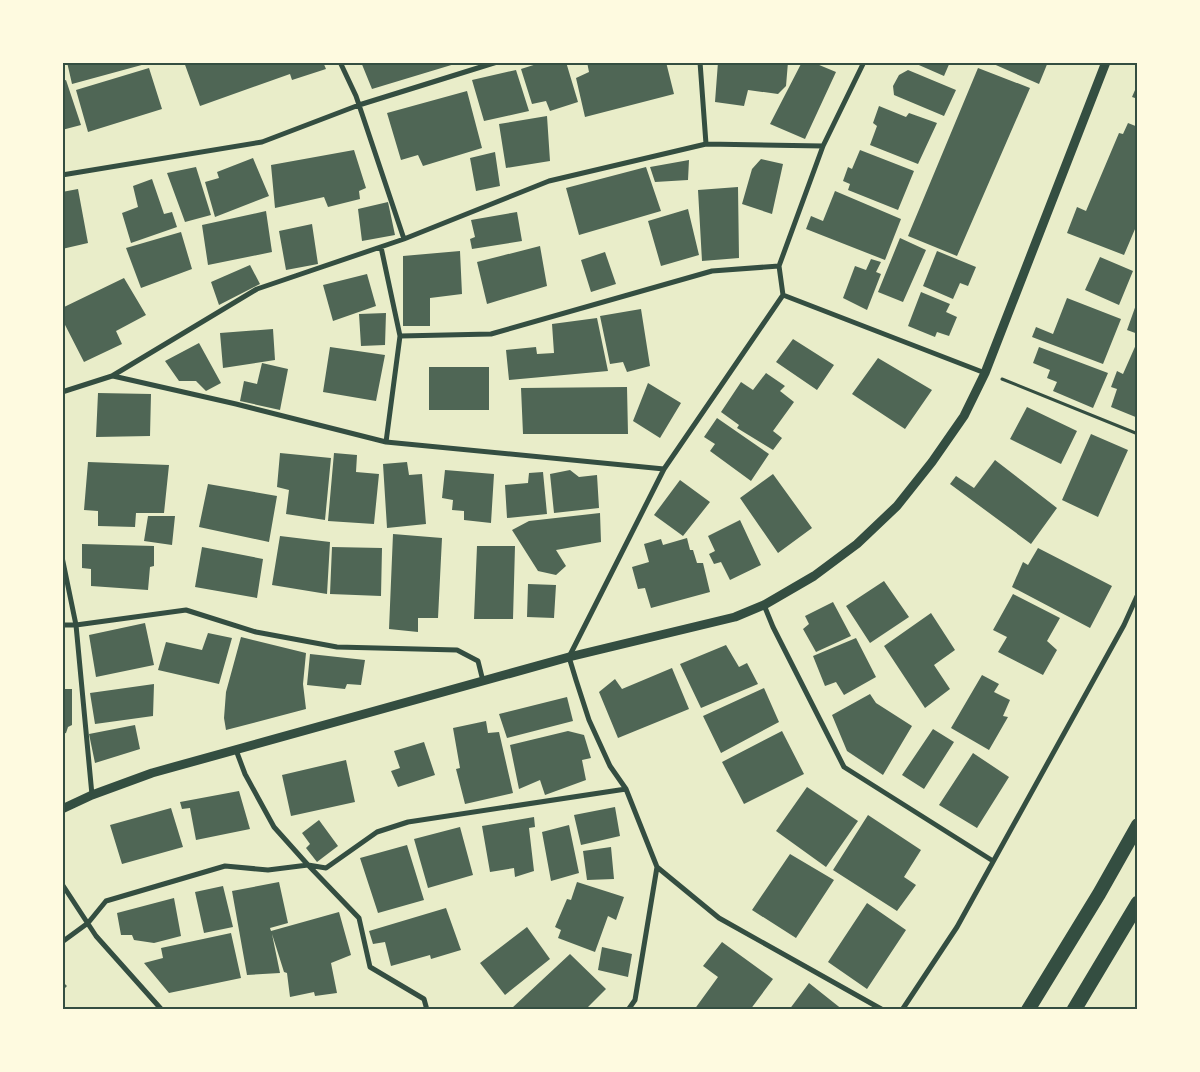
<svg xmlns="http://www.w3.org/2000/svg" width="1200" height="1072" viewBox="0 0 1200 1072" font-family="Figtree,sans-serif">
  <rect width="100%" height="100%" fill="#e9edc9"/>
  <path fill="#4f6655" d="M67,62H148L149,63L72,84Z
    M184,62H323L326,69L292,80L290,74L200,106Z
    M361,62H458V63L372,89Z
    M543,62H566L578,102L550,111L546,101L532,104L521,69Z
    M587,62H666L674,94L585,117L576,78L589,72Z
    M718,62H788L786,86L778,94L748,90L744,106L715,102Z
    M802,62H812L836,72L805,139L770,124Z
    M912,62H950L944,76Z
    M989,62H1048L1039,84Z
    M149,68L162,109L88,132L76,90Z
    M978,68L1030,88L957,256L908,236Z
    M516,70L529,111L484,121L472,80Z
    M908,70L956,90L944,116L894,95L893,86L899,75Z
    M66,80L81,125L62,130V81Z
    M1138,83V99L1132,97Z
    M467,91L482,148L423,166L418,155L401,160L387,113Z
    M879,106L906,117L909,113L937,123L918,164L870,145L877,126L873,123Z
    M547,116L550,161L506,168L499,124Z
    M1128,123L1138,127V222L1124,255L1067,233L1077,207L1086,211L1119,133L1123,134Z
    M354,150L366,188L359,191L360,199L328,207L324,197L275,208L271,165Z
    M860,150L914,171L898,210L848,190L850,184L843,181L848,167L852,169Z
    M495,152L500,186L476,191L470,158Z
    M253,158L269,196L215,217L205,182L219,178L217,172Z
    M761,159L783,164L772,214L742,204L752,169Z
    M689,160L688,180L655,182L650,167Z
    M196,167L211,215L185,222L167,173Z
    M646,167L661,211L579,235L566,188Z
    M152,179L164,214L172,212L177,227L131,243L122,213L138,207L133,186Z
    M738,187L739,258L702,261L698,190Z
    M78,189L88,243L62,249V192Z
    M835,191L901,219L885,260L806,229L811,216L823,221Z
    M388,202L395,235L362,241L358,209Z
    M688,209L699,255L661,266L648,221Z
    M266,211L272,252L208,265L202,225Z
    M517,212L522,241L472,249L470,239L475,237L471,220Z
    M312,224L318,264L286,270L279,231Z
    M181,232L192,269L141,288L126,248Z
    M900,238L926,250L903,302L878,292Z
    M540,246L547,286L487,304L477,262Z
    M460,251L462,294L430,298V326H403V256Z
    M937,251L976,267L968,286L960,283L953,299L923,286Z
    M605,252L616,284L591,292L581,260Z
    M1100,257L1133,271L1119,305L1085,290Z
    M871,259L881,262L876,272L881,274L867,310L843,298L855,266L866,270Z
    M250,265L260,284L219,305L211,282Z
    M367,274L376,306L333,321L323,285Z
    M124,278L146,315L116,331L122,344L84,362L62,319V308Z
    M921,292L950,304L946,312L957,317L949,336L937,332L935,337L908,326Z
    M1067,298L1121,319L1103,364L1032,337L1036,327L1053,334Z
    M1137,302H1138V334L1127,330Z
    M641,309L650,366L627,372L623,362L610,364L600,316Z
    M386,313L385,345L361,346L359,314Z
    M597,318L608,371L509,380L506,350L536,347L537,354L554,353L552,324Z
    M273,329L275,360L223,368L220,333Z
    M793,339L834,365L817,390L776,362Z
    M1138,340V418L1111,407L1117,389L1111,387L1117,371L1123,374Z
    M199,343L221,383L206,391L196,381H179L165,361Z
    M330,347L385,355L376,401L323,392Z
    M1039,347L1108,373L1093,408L1053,391L1057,382L1047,378L1050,370L1033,363Z
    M878,358L932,390L905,429L852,394Z
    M262,363L288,369L280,410L240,401L244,381L257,384Z
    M429,367H489V410H429Z
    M766,373L785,386L780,391L794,402L773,431L782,438L773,450L737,428L739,425L721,412L741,382L753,390Z
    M648,383L681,403L660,438L633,421Z
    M627,387L628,434H523L521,388Z
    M98,393L151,394L150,436L96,437Z
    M1027,407L1077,431L1061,464L1010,439Z
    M717,418L769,454L751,481L710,451L715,444L704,437Z
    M1091,434L1128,450L1098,517L1062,500Z
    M280,453L331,458L325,520L286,514L289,490L277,487Z
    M334,453L357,455L356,472L379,474L374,524L328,521Z
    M995,460L1057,508L1031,544L950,484L956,476L974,488Z
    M88,462L169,465L164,513H136L135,527L98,526V511L84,510Z
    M407,462L409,475L422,474L426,524L387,528L383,464Z
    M445,470L494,474L491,523L464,520V511L452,510L453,500L442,498Z
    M570,470L579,477L597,475L599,508L554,513L550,474Z
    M543,472L547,514L507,518L505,485L528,483L529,473Z
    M773,474L812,528L778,553L740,498Z
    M680,480L710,502L683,536L654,515Z
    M208,484L277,496L269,542L199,527Z
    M600,513L601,542L556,550L566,566L556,575L538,571L512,530L529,521Z
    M148,516H175L172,545L144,541Z
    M740,520L761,565L730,580L721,562L714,564L709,554L715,551L708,536Z
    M393,534L442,538L438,618H418V632L389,629Z
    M280,536L330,542L327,594L272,585Z
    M687,538L690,550H693L697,563H703L710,592L651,608L645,588L638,589L632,567L649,562L644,544L661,539L663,545Z
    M82,544L154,546V566L150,567L148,590L91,586V569L82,568Z
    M477,546H515L513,619H474Z
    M202,547L263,559L257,598L195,587Z
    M332,547L382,548L381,596L330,594Z
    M1038,548L1112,586L1090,628L1012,587L1023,562L1028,565Z
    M884,581L909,617L870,643L846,606Z
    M528,584L556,585L554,618L527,617Z
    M1013,594L1060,618L1047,641L1057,650L1043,675L998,652L1007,637L993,630Z
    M833,602L851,636L816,652L803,629L809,624L805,616Z
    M931,613L955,650L934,665L950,689L925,708L884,646Z
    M145,623L154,665L96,677L89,635Z
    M208,633L232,638L219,684L158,670L166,642L202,650Z
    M241,637L306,653L303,684L306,709L226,730L224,718L226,692Z
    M856,638L876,677L844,695L836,682L825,686L813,656Z
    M726,645L739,667L747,663L758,684L701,708L680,664Z
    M310,654L365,660L361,685L347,684L345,689L307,685Z
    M672,668L689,709L618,738L599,692L615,679L622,689Z
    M982,675L999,684L994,692L1010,700L1003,716L1008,717L989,750L951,728Z
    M154,684L153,716L95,724L90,693Z
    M764,688L779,722L721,753L703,716Z
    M62,689H72V725L68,727L66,733L62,734Z
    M870,694L876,703L912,726L883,775L847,751L832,715Z
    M567,697L573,721L507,738L499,714Z
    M486,721L488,733L499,732L513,793L465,804L456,769L460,768L453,728Z
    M135,725L140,749L95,763L89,734Z
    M933,729L954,742L924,789L902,775Z
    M568,731L584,735L591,758L582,760L586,780L545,795L540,780L519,789L510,745Z
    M782,731L804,774L744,804L722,762Z
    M424,742L435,775L398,787L391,771L400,768L394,751Z
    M973,753L1009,777L977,828L939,805Z
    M346,760L355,802L291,816L282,775Z
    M807,787L858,821L826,867L776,831Z
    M239,791L250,829L196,840L190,808L182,809L180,802Z
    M615,807L620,836L581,845L574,815Z
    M171,808L183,847L122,864L110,825Z
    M868,815L921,850L904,877L916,885L897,911L833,870Z
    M534,817L535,827L529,828L534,871L515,877L514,868L490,872L482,826Z
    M319,820L338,846L317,862L306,848L310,844L302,833Z
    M569,825L579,873L551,881L542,832Z
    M460,827L473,875L428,888L414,839Z
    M407,845L424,900L378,913L360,858Z
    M611,847L614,879L587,880L583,851Z
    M790,854L834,880L796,938L752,910Z
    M279,882L288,923L270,928L271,931L339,912L351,955L331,963L337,993L315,996L314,992L290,997L287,973L284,972L272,934L280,973L247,975L232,891Z
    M577,882L624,897L616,920L608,916L595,952L558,938L561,930L555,927L567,899L571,900Z
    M223,886L233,927L204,933L195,892Z
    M174,898L181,936L154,943L134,940L132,935H121L117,913Z
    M867,903L906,930L867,989L828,962Z
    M446,908L461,950L431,959L430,955L391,966L385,942L373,944L369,931Z
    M527,927L550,959L505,995L480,963Z
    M231,933L241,978L169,993L144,963L163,958L161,948Z
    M722,942L773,979L750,1010H694L718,977L703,966Z
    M602,947L632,954L628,977L598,970Z
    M570,954L606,989L585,1010H513L512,1008Z
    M62,981L67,986L62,991Z
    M809,983L843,1010H789Z"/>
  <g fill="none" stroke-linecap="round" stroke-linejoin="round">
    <path stroke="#344e41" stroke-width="3" d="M1002,379L1138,434"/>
    <path stroke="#344e41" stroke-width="5" d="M340,62L356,96L404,239
      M700,62L706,144
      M864,62L823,146L779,266L783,295L664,469L569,657L576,680L589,720L610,766L626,789L657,867L719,918L883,1010
      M62,175L262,142L359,105L497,62
      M381,247L400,336L386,442
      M783,295L985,373
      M400,336L491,334L712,271L779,266
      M113,376L236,404L386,442L664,469
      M62,392L112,376L257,289L404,239L549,181L706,144L823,146
      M62,557L76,625L92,795
      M764,605L773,627L844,767L993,861
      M62,625H76L186,610L256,632L337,647L457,650L478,661L483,681
      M236,750L245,774L274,827L308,865L359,918L370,967L424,999L427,1010
      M62,884L96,936L162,1010
      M62,942L88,923L106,901L225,866L268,870L308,865L326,868L377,832L408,822L626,789
      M628,1010L635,1000L657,867
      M902,1010L957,927L1124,625L1138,594"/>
    <path stroke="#344e41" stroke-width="9" d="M62,809L92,795L152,773L569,657L735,617L764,605L814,576L857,544L897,506L932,462L964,416L985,373L1106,62"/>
    <path stroke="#344e41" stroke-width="14" d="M1028,1010L1099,894L1138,825"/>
    <path stroke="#344e41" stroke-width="15" d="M1074,1010L1138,903"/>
  </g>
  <rect width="1200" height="1072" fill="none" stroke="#fefae0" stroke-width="128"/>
  <rect x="64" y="64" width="1072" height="944" fill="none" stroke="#344e41" stroke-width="2"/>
</svg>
